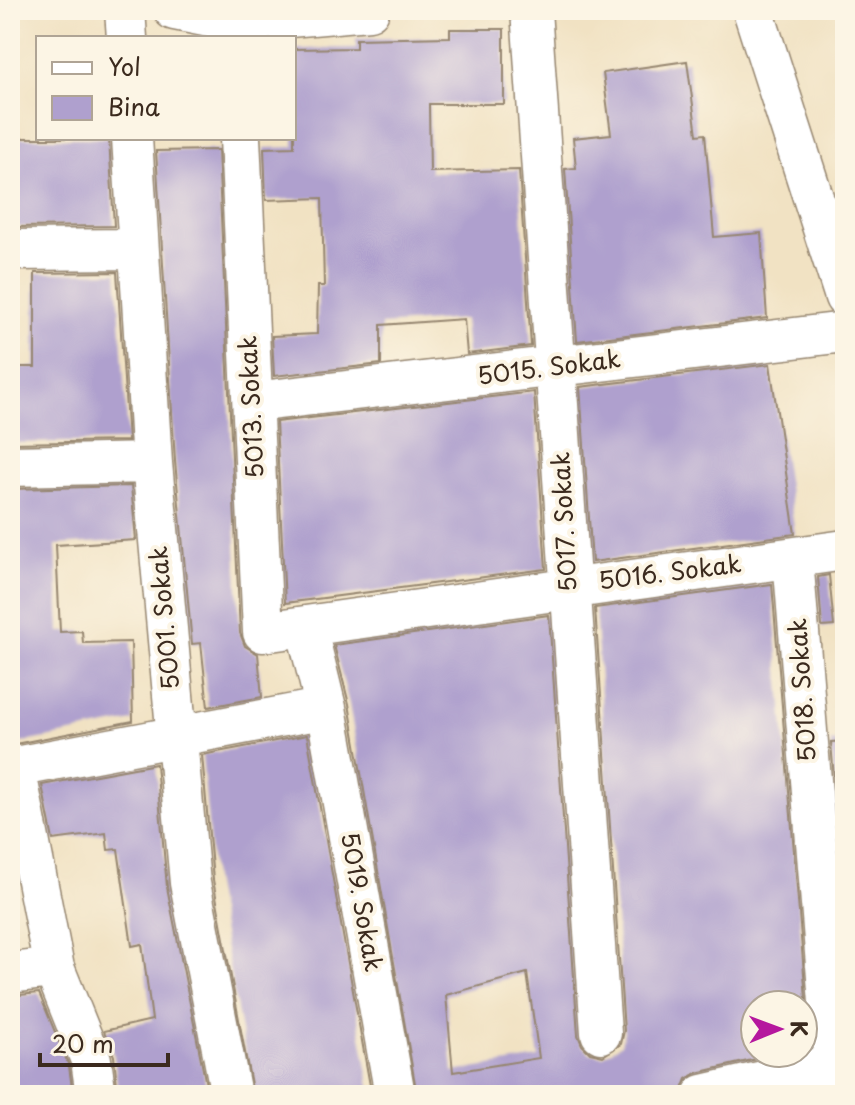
<svg xmlns="http://www.w3.org/2000/svg" width="855" height="1105" viewBox="0 0 855 1105" font-family="'Playpen Sans',sans-serif">
  <rect width="100%" height="100%" fill="#fcf5e5"/>
  <filter id="ink" filterUnits="userSpaceOnUse"><feTurbulence type="fractalNoise" baseFrequency=".0125" numOctaves="2"/><feDisplacementMap in="SourceGraphic" scale="16" xChannelSelector="R" yChannelSelector="G"/><feConvolveMatrix kernelMatrix="1 2 1 2 8 2 1 2 1" color-interpolation-filters="sRGB"/></filter>
  <filter id="wash" filterUnits="userSpaceOnUse"><feTurbulence type="fractalNoise" baseFrequency=".006" numOctaves="4" result="noise"/><feDisplacementMap in="SourceGraphic" scale="32" xChannelSelector="R" yChannelSelector="G"/><feGaussianBlur stdDeviation="1.8" result="paint"/><feColorMatrix in="noise" values="0 0 0 0 0 0 0 0 0 0 0 0 0 0 0 0 0 1.4 0 .05"/><feComposite in="paint" operator="in"/></filter>
  <g filter="url(#wash)">
    <rect width="100%" height="100%" fill="#f1e2c3"/>
    <g id="blocks">
      <path fill="#afa0ce" fill-rule="evenodd" d="M450,29H504V104H429L430,172L519,170L531,346L467,354L464,319L381,325V364L274,376L272,336L317,334L318,286H324L322,198L266,200L264,148L294,147V49L356,48V39L450,37Z
        M687,61L697,135L705,134L714,237L761,233L767,318L577,341L565,169L576,168L573,138L611,134L603,73Z
        M10,138H109L114,226L10,227Z
        M218,150L240,633L245,646L258,654L262,697L208,707L201,643L192,644L175,461L156,151Z
        M117,272L128,441L10,443V367H35V273Z
        M770,364L795,534L592,562L580,387Z
        M534,392L546,569L285,603L276,422Z
        M131,486L136,540L56,545L60,632L82,631L83,643L131,642L133,721L10,745V489Z
        M829,575L834,626L822,627L818,577Z
        M772,584L810,1047L803,1048V1005H755V1053H782L697,1073L687,1079L681,1095H417L349,704L334,645L549,615L578,1035L582,1045L590,1053L603,1056L621,1044L624,1031L595,608ZM527,973L539,1058L453,1072L446,995Z
        M307,735L371,1091L350,1095H253L213,880L202,755Z
        M845,741V864H841L831,742Z
        M156,764L167,887L208,1095H118L114,1056L104,1031L152,1020L142,944L132,946L118,849L108,850L106,833L53,840L42,785Z
        M39,993L69,1066L73,1095H10V996Z"/>
    </g>
  </g>
  <g filter="url(#ink)">
    <use href="#blocks" fill-opacity="0" stroke="#968670" stroke-width="2"/>
    <g fill="none" stroke-linecap="round" stroke-linejoin="round">
      <defs>
        <path id="street" d="M125,10L127,38
          M174,10L234,22L369,10
          M531,10L601,1033
          M753,10L845,297
          M132,138L152,463L190,883L231,1095
          M240,138L263,632L845,550
          M10,250L137,249
          M253,402L845,332
          M10,466L152,463
          M793,558L834,1064
          M326,708L395,1095
          M15,767L54,968L91,1060L96,1095
          M10,768L326,708L306,626
          M10,973L54,968
          M703,1095L845,1062"/>
      </defs>
      <use href="#street" stroke="#968670" stroke-width="43"/>
      <use href="#street" stroke="#fff" stroke-width="40"/>
    </g>
  </g>
  <g text-anchor="middle" stroke-width="8" stroke-linejoin="round" paint-order="stroke">
    <g font-size="24" fill="#3b2a1e" stroke="#fcf5e5">
      <text transform="translate(549 368) rotate(-7)" y="8">5015. Sokak</text>
      <text transform="translate(252 407) rotate(-93)" y="8">5013. Sokak</text>
      <text transform="translate(565 522) rotate(-93)" y="8">5017. Sokak</text>
      <text transform="translate(670 573) rotate(-7)" y="8">5016. Sokak</text>
      <text transform="translate(165 618) rotate(-95)" y="8">5001. Sokak</text>
      <text transform="translate(803 690) rotate(-94)" y="8">5018. Sokak</text>
      <text transform="translate(361 902) rotate(80)" y="8">5019. Sokak</text>
    </g>
  </g>
  <rect width="855" height="1105" fill="none" stroke="#fcf5e5" stroke-width="40"/>
  <rect x="36" y="36" width="260" height="104" fill="#fcf5e5" stroke="#afa495" stroke-width="2"/>
  <rect x="52" y="62" width="40" height="12" fill="#ffffff" stroke="#afa495" stroke-width="2"/>
  <text x="108" y="76" font-size="24" fill="#3b2a1e">Yol</text>
  <rect x="52" y="96" width="40" height="24" fill="#afa0ce" stroke="#afa495" stroke-width="2"/>
  <text x="108" y="116" font-size="24" fill="#3b2a1e">Bina</text>
  <g transform="translate(779 1029) rotate(89)"><circle r="38" fill="#fcf5e5" stroke="#afa495" stroke-width="2"/>
  <path d="M0-6L14 30L0 20L-14 30Z" fill="#b5179e"/>
  <text y="-12" font-size="22" font-weight="bold" text-anchor="middle" fill="#3b2a1e">K</text>
  </g>
  <path d="M40 1053v12h128v-12" fill="none" stroke="#3b2a1e" stroke-width="4"/>
  <text x="52" y="1053" font-size="24" fill="#3b2a1e" stroke="#fcf5e5" stroke-width="6" paint-order="stroke">20 m</text>
</svg>
